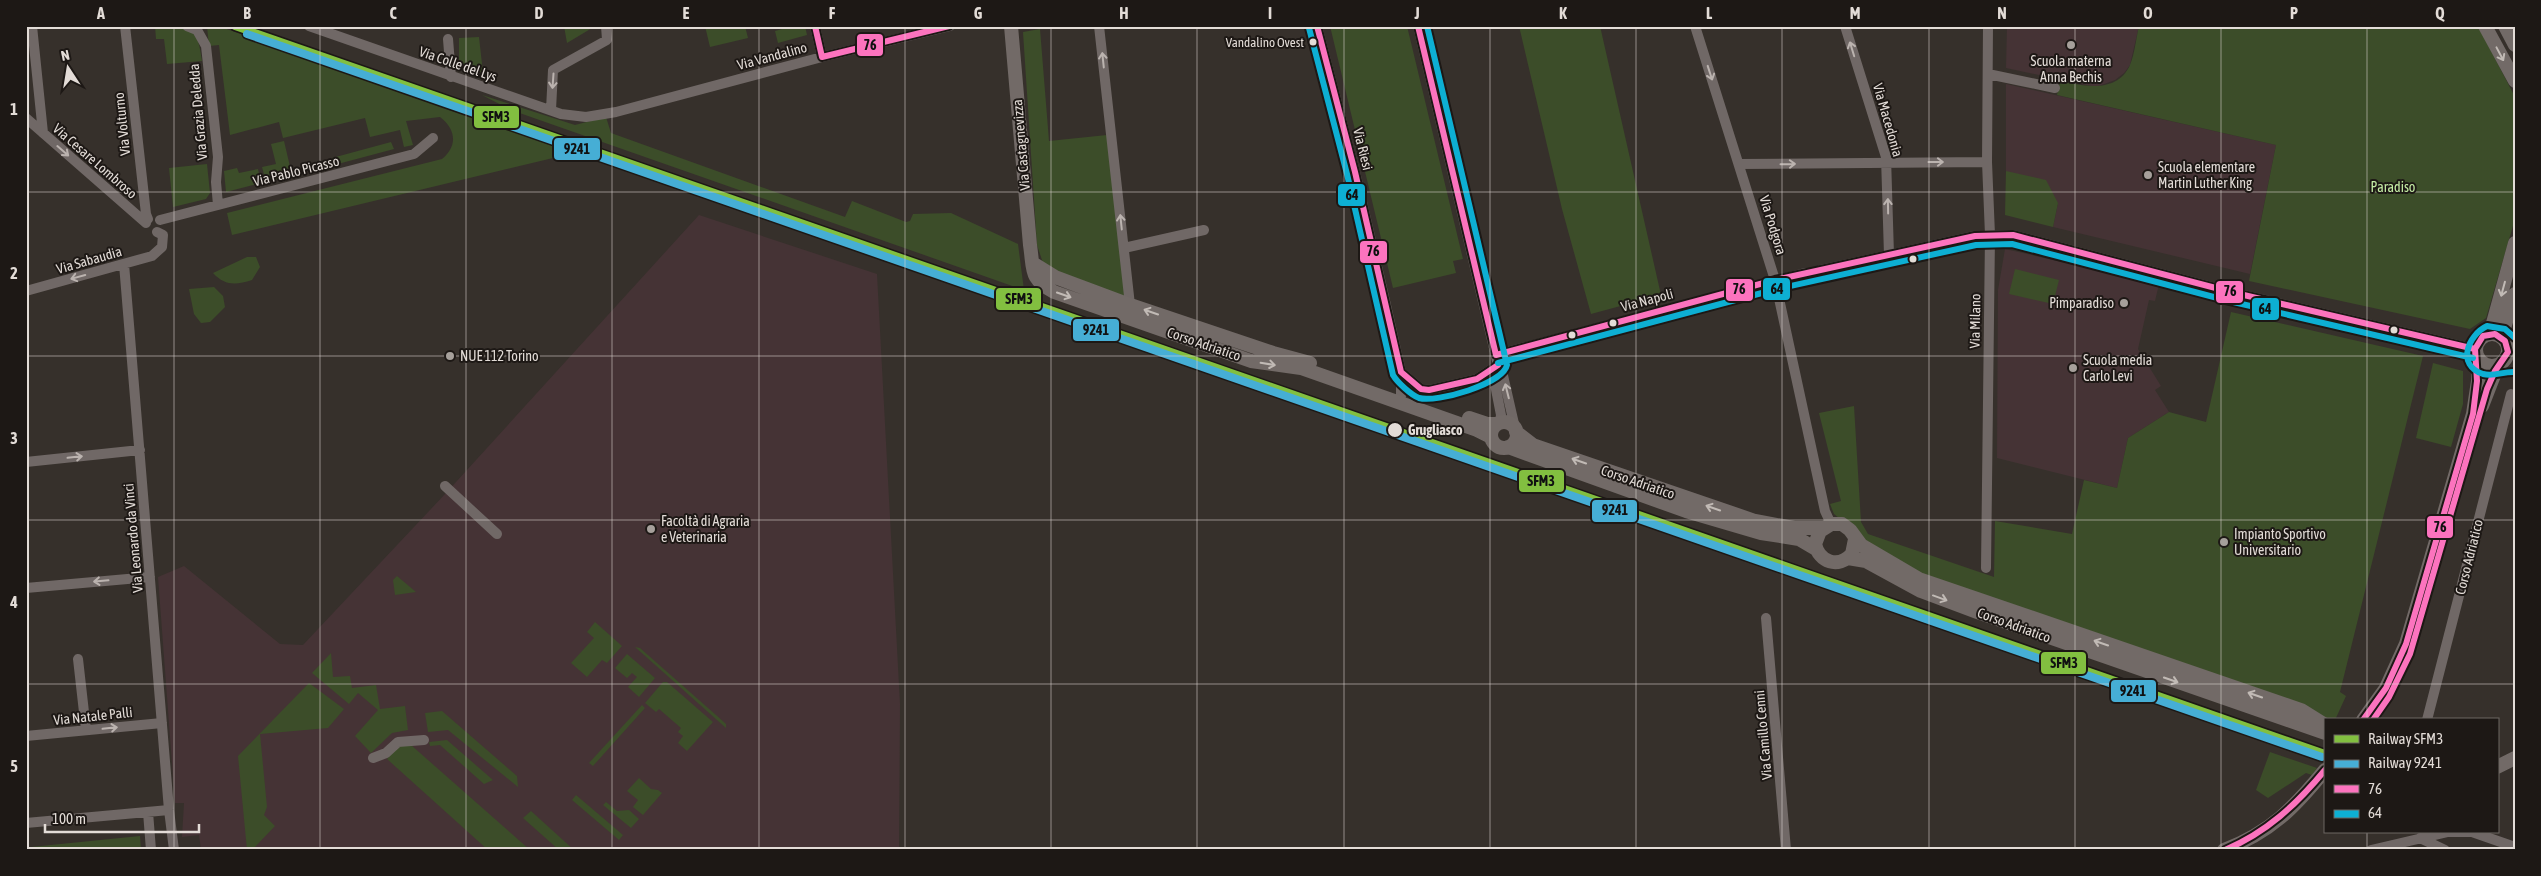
<svg xmlns="http://www.w3.org/2000/svg" width="2541" height="876" viewBox="0 0 2541 876" font-family="'Asap Condensed',sans-serif">
  <rect width="100%" height="100%" fill="#36302b"/>
  <path fill="#453335" d="M2007,26H2139L2130,65L2124,73L2115,80L2096,87L2006,68Z
    M2006,84L2276,145L2250,274L2053,227L2058,203L2006,171Z
    M699,215L877,274L900,704L899,850H201L199,835L182,837L184,803H175L158,577L184,566L280,644L303,645L446,493Z
    M2005,249L2159,284L2155,301L2149,300L2138,349L2161,386L2155,390L2169,412L2128,438L2117,488L1997,458L1998,290Z"/>
  <path fill="#3c4d29" d="M155,26C159,26 166,29 170,28C195,24 199,38 202,61L167,64L164,39H156Z
    M207,26H218L554,143L553,158L232,235L227,213L442,159C458,146 456,129 440,117L406,121L413,145L404,147L400,130L370,137L365,118L283,138L279,122L230,135L219,45L209,46Z
    M564,26H591L592,28L567,43Z
    M705,26H745L748,38L710,47Z
    M793,26H805L807,35L778,43L775,31Z
    M1330,26H1407L1463,259L1453,261L1456,273L1393,288Z
    M1519,26H1600L1661,295L1591,314L1562,209Z
    M2139,26H2478L2515,97V219L2486,318L2470,329L2249,281L2276,145L2057,95L2060,81C2084,86 2117,94 2130,65C2135,53 2136,38 2139,26Z
    M1040,29L1049,141L1107,135L1125,297L1058,274L1043,263L1037,245L1023,32Z
    M479,37L483,73L461,66L459,63V38Z
    M482,95L575,125L606,117L611,133L845,217L852,201L906,222L910,221L913,214L951,213L1018,244L1024,290L511,110Z
    M284,141L292,175L266,182L262,167L276,164L271,144Z
    M391,142L394,149L334,165L332,158Z
    M207,164L210,193L206,199L173,207L169,168Z
    M237,168L239,173L258,169L261,183L226,192L224,171Z
    M2006,171L2046,180L2058,203L2053,227L2005,215Z
    M247,257H256L260,267L252,280C236,285 225,286 213,273Z
    M2015,269L2059,280L2053,304L2009,294Z
    M214,287L223,296L225,307L210,322L201,323L194,314L189,289Z
    M2231,312L2423,356L2340,692L2346,696L2335,720H2327L1895,564L1834,514L1830,504L1841,501L1819,413L1854,406L1861,522L1868,534L1994,577L1995,521L2072,534L2084,480L2117,488L2128,438L2169,412L2206,422Z
    M2433,363L2463,371V404L2451,447L2416,438Z
    M397,576L416,592L395,595L393,580Z
    M595,622L622,646L607,663L602,660L587,677L571,663L594,638L587,632Z
    M635,647L640,648L716,715L726,724V728Z
    M331,653L333,677L350,676L352,688L376,685L380,709L405,706L408,730L392,733L371,753L355,736L378,710L358,693L349,704L312,673Z
    M627,654L655,678L639,697L628,687L637,677L632,673L627,678L615,668Z
    M663,682H667L713,722L687,751L678,743L683,736L678,732L681,728L659,709L656,712L645,703Z
    M309,683L344,709L328,728L260,734L267,807L264,815L275,826L252,850H247L238,756Z
    M642,705L645,708L593,766L589,763Z
    M442,711L517,776L518,787L448,730L428,732L425,713Z
    M447,740L493,780L484,784L440,745L430,746L429,742Z
    M400,744L411,745L530,850H488L387,759Z
    M2270,752L2317,768L2312,775L2306,773L2268,798L2256,790Z
    M639,778L651,789L658,790L662,793L643,815L633,807L638,800L627,791Z
    M576,795L623,835L619,840L572,800Z
    M606,802L617,811L629,810L639,819L631,828L603,805Z
    M531,811L574,850H559L523,818Z
    M140,836L141,850H31V847Z"/>
  <g fill="none" stroke-linecap="round" stroke-linejoin="round">
    <path stroke="#706866" stroke-width="10" d="M32,26L43,133
      M125,26L146,214L148,219
      M187,26L197,30L206,46L218,157L216,182L218,205
      M309,26L561,114L586,117L616,112L822,57L950,26
      M815,26L822,57
      M1099,26L1130,305
      M1317,26L1355,172L1385,301L1401,372V396
      M1695,26L1775,280L1825,511L1831,524
      M1845,26L1886,157L1889,255
      M448,39L451,77
      M1988,74L2055,88
      M551,110L553,70L607,40L606,26
      M26,118L146,223
      M1739,164L1987,162
      M160,220L414,154L433,138
      M1124,248L1204,230
      M124,264L169,810L174,850
      M1821,270L1975,236L2013,235L2231,292L2475,349
      M26,291L152,256L162,247L163,235L157,232
      M1496,355L1805,273
      M1401,372L1421,389L1429,390L1477,379L1498,365L1418,26
      M1500,422L1501,415L1493,374L1498,365L1502,371L1515,428
      M26,462L140,450
      M445,486L497,534
      M1986,568L1990,235L1987,162L1988,26
      M26,588L150,577
      M1766,618L1786,850
      M78,659L86,730
      M2427,720L2511,394
      M26,736L162,723
      M373,758L386,753L398,742L424,740
      M148,812L151,850
      M26,823L169,810
      M2420,838L2445,850
      M2371,850L2448,832H2472L2515,847"/>
    <path stroke="#726a67" stroke-width="14" d="M1011,26L1030,245C1034,271 1029,278 1054,292L1251,361L1301,368L1477,430L1491,437
      M2485,26L2515,81
      M2505,26L2515,45
      M1034,264L1055,277L1130,305L1273,353L1310,363
      M2476 350a16 16 0 1 1 32 0a16 16 0 1 1-32 0Z
      M2490,334L2515,243
      M2501,337L2515,294
      M2482,406L2498,365
      M1469,418L1487,424H1496
      M1491 435a13 13 0 1 1 26 0a13 13 0 1 1-26 0Z
      M1516,432L1533,445L1755,521L1794,528H1824
      M1508,447L1686,511L1761,533L1799,539L1816,549
      M1855,539L1852,554C1838,569 1819,562 1815,544L1820,531L1831,524H1842L1850,530L1861,545L1919,579L2301,710L2325,725
      M1848,558L1866,561L1921,591L1977,612L2325,733
      M2363,720L2386,688L2406,644L2473,414L2478,381V359
      M2497,767L2515,758
      M2224,850C2271,832 2294,808 2325,770"/>
    <defs>
      <path id="bus-1" d="M815,26L822,57L949,26
        M1317,26L1355,172L1401,372L1421,389L1429,390L1477,379L1498,365
        M1418,26L1496,355
        M1496,355L1775,280L1975,236L2013,235L2231,292L2475,349
        M2363,720L2386,688L2406,644L2473,414L2477,381L2475,349L2483,336L2495,334L2505,341L2508,352L2495,371L2487,389L2410,654L2389,697L2373,720
        M2225,850C2267,832 2296,805 2325,770"/>
      <path id="bus-2" d="M1309,28L1347,174L1393,375C1397,382 1411,395 1419,398C1437,403 1503,384 1507,365L1427,26
        M1498,363L1777,289L1976,245L2012,244L2229,301L2473,358
        M2515,372C2504,371 2494,377 2483,374C2456,365 2468,335 2487,326L2505,329L2515,338"/>
    </defs>
    <use href="#bus-1" stroke="#1d1815" stroke-width="10"/>
    <use href="#bus-2" stroke="#1d1815" stroke-width="10"/>
    <use href="#bus-1" stroke="#fc73be" stroke-width="6"/>
    <use href="#bus-2" stroke="#0dafd3" stroke-width="6"/>
    <defs>
      <path id="rail-1" d="M235,26L2325,754"/>
      <path id="rail-2" d="M247,34L2322,757"/>
    </defs>
    <use href="#rail-1" stroke="#1d1815" stroke-width="11"/>
    <use href="#rail-2" stroke="#1d1815" stroke-width="11"/>
    <use href="#rail-1" stroke="#82bf40" stroke-width="8"/>
    <use href="#rail-2" stroke="#46aed5" stroke-width="8"/>
  </g>
  <defs><path id="oneway-shaft" d="M-6 0H5M1.5-3L5.5 0L1.5 3" fill="none" stroke-width="1.6" stroke-linecap="round" stroke-linejoin="round" transform="scale(1.25)"/></defs>
  <g stroke="#bbb3af">
    <use href="#oneway-shaft" transform="translate(1852 49) rotate(-107)"/>
    <use href="#oneway-shaft" transform="translate(1103 60) rotate(-96)"/>
    <use href="#oneway-shaft" transform="translate(1710 73) rotate(72)"/>
    <use href="#oneway-shaft" transform="translate(553 81) rotate(94)"/>
    <use href="#oneway-shaft" transform="translate(63 151) rotate(41)"/>
    <use href="#oneway-shaft" transform="translate(1936 162)"/>
    <use href="#oneway-shaft" transform="translate(1788 164) rotate(-1)"/>
    <use href="#oneway-shaft" transform="translate(1888 206) rotate(-91)"/>
    <use href="#oneway-shaft" transform="translate(1121 222) rotate(-96)"/>
    <use href="#oneway-shaft" transform="translate(78 277) rotate(165)"/>
    <use href="#oneway-shaft" transform="translate(1507 391) rotate(-104)"/>
    <use href="#oneway-shaft" transform="translate(75 457) rotate(-6)"/>
    <use href="#oneway-shaft" transform="translate(101 581) rotate(175)"/>
    <use href="#oneway-shaft" transform="translate(110 728) rotate(-6)"/>
  </g>
  <g stroke="#c1bab5">
    <use href="#oneway-shaft" transform="translate(2500 54) rotate(62)"/>
    <use href="#oneway-shaft" transform="translate(2503 289) rotate(105)"/>
    <use href="#oneway-shaft" transform="translate(1064 295) rotate(19)"/>
    <use href="#oneway-shaft" transform="translate(1151 312) rotate(-161)"/>
    <use href="#oneway-shaft" transform="translate(1268 364) rotate(9)"/>
    <use href="#oneway-shaft" transform="translate(1579 461) rotate(-161)"/>
    <use href="#oneway-shaft" transform="translate(1713 508) rotate(-161)"/>
    <use href="#oneway-shaft" transform="translate(1940 598) rotate(20)"/>
    <use href="#oneway-shaft" transform="translate(2101 643) rotate(-161)"/>
    <use href="#oneway-shaft" transform="translate(2171 680) rotate(19)"/>
    <use href="#oneway-shaft" transform="translate(2255 695) rotate(-161)"/>
  </g>
  <path fill="none" stroke="#e3dcd7" stroke-width="1" stroke-opacity="0.55" d="M174,26V850M320,26V850M466,26V850M612,26V850M759,26V850M905,26V850M1051,26V850M1197,26V850M1344,26V850M1490,26V850M1636,26V850M1782,26V850M1929,26V850M2075,26V850M2221,26V850M2367,26V720M26,192H2515M26,356H2515M26,520H2515M26,684H2515M2367,832V850"/>
  <g fill="#e3dcd7" stroke="#1d1815" stroke-width="2">
    <circle cx="1313" cy="42" r="4.5"/>
    <circle cx="1913" cy="259" r="4.5"/>
    <circle cx="1613" cy="323" r="4.5"/>
    <circle cx="2394" cy="330" r="4.5"/>
    <circle cx="1572" cy="335" r="4.5"/>
    <circle cx="1395" cy="430" r="8"/>
  </g>
  <g fill="#a6a09b" stroke="#1d1815" stroke-width="2">
    <circle cx="2071" cy="45" r="5"/>
    <circle cx="2148" cy="175" r="5"/>
    <circle cx="2124" cy="303" r="5"/>
    <circle cx="450" cy="356" r="5"/>
    <circle cx="2073" cy="368" r="5"/>
    <circle cx="651" cy="529" r="5"/>
    <circle cx="2224" cy="542" r="5"/>
  </g>
  <g text-anchor="middle" stroke-width="4" stroke-linejoin="round" paint-order="stroke">
    <g font-size="13" fill="#e3dcd7" stroke="#1d1815" text-anchor="end">
      <text x="1304" y="47">Vandalino Ovest</text>
    </g>
    <g font-size="14" fill="#e3dcd7" stroke="#1d1815">
      <text transform="translate(772 56) rotate(-15)" y="5">Via Vandalino</text>
      <text transform="translate(458 64) rotate(19)" y="5">Via Colle del Lys</text>
      <text transform="translate(198 112) rotate(-95)" y="5">Via Grazia Deledda</text>
      <text transform="translate(1888 120) rotate(74)" y="5">Via Macedonia</text>
      <text transform="translate(122 124) rotate(-96)" y="5">Via Volturno</text>
      <text transform="translate(1021 145) rotate(-95)" y="5">Via Castagnevizza</text>
      <text transform="translate(1363 149) rotate(76)" y="5">Via Riesi</text>
      <text transform="translate(95 161) rotate(41)" y="5">Via Cesare Lombroso</text>
      <text transform="translate(296 171) rotate(-14)" y="5">Via Pablo Picasso</text>
      <text transform="translate(1773 225) rotate(73)" y="5">Via Podgora</text>
      <text transform="translate(89 260) rotate(-16)" y="5">Via Sabaudia</text>
      <text transform="translate(1647 300) rotate(-15)" y="5">Via Napoli</text>
      <text transform="translate(1975 321) rotate(-89)" y="5">Via Milano</text>
      <text transform="translate(1204 344) rotate(19)" y="5">Corso Adriatico</text>
      <text transform="translate(1638 482) rotate(19)" y="5">Corso Adriatico</text>
      <text transform="translate(133 538) rotate(-95)" y="5">Via Leonardo da Vinci</text>
      <text transform="translate(2469 557) rotate(-76)" y="5">Corso Adriatico</text>
      <text transform="translate(2014 625) rotate(20)" y="5">Corso Adriatico</text>
      <text transform="translate(93 716) rotate(-6)" y="5">Via Natale Palli</text>
      <text transform="translate(1763 735) rotate(-95)" y="5">Via Camillo Cenni</text>
    </g>
    <g font-size="14" fill="#e3dcd7" stroke="#1d1815" text-anchor="start">
      <text x="2071" y="66" text-anchor="middle">Scuola materna<tspan x="2071" dy="16">Anna Bechis</tspan></text>
      <text x="2158" y="172">Scuola elementare<tspan x="2158" dy="16">Martin Luther King</tspan></text>
      <text x="2114" y="308" text-anchor="end">Pimparadiso</text>
      <text x="460" y="361">NUE 112 Torino</text>
      <text x="2083" y="365">Scuola media<tspan x="2083" dy="16">Carlo Levi</tspan></text>
      <text x="661" y="526">Facoltà di Agraria<tspan x="661" dy="16">e Veterinaria</tspan></text>
      <text x="2234" y="539">Impianto Sportivo<tspan x="2234" dy="16">Universitario</tspan></text>
    </g>
    <g font-size="14" fill="#c4eba4" stroke="#1d1815">
      <text x="2393" y="192">Paradiso</text>
    </g>
    <g font-size="14" font-weight="bold" fill="#e3dcd7" stroke="#1d1815" text-anchor="start">
      <text x="1408" y="435">Grugliasco</text>
    </g>
  </g>
  <g stroke="#1d1815" stroke-width="2">
    <rect x="856" y="33" width="28" height="24" rx="5" fill="#fc73be"/>
    <rect x="473" y="105" width="47" height="24" rx="5" fill="#82bf40"/>
    <rect x="553" y="137" width="48" height="24" rx="5" fill="#46aed5"/>
    <rect x="1337" y="183" width="29" height="24" rx="5" fill="#0dafd3"/>
    <rect x="1359" y="240" width="29" height="24" rx="5" fill="#fc73be"/>
    <rect x="1762" y="277" width="29" height="24" rx="5" fill="#0dafd3"/>
    <rect x="1725" y="278" width="29" height="24" rx="5" fill="#fc73be"/>
    <rect x="2215" y="280" width="29" height="24" rx="5" fill="#fc73be"/>
    <rect x="995" y="287" width="47" height="24" rx="5" fill="#82bf40"/>
    <rect x="2251" y="297" width="29" height="24" rx="5" fill="#0dafd3"/>
    <rect x="1072" y="318" width="48" height="24" rx="5" fill="#46aed5"/>
    <rect x="1518" y="469" width="47" height="24" rx="5" fill="#82bf40"/>
    <rect x="1591" y="499" width="47" height="24" rx="5" fill="#46aed5"/>
    <rect x="2426" y="515" width="28" height="24" rx="5" fill="#fc73be"/>
    <rect x="2040" y="651" width="47" height="24" rx="5" fill="#82bf40"/>
    <rect x="2110" y="679" width="47" height="24" rx="5" fill="#46aed5"/>
  </g>
  <g font-size="14" text-anchor="middle" font-weight="bold" fill="#111">
    <text x="870" y="50">76</text>
    <text x="496" y="122">SFM3</text>
    <text x="577" y="154">9241</text>
    <text x="1352" y="200">64</text>
    <text x="1373" y="256">76</text>
    <text x="1777" y="294">64</text>
    <text x="1739" y="294">76</text>
    <text x="2230" y="296">76</text>
    <text x="1019" y="304">SFM3</text>
    <text x="2265" y="314">64</text>
    <text x="1096" y="335">9241</text>
    <text x="1541" y="486">SFM3</text>
    <text x="1615" y="515">9241</text>
    <text x="2440" y="532">76</text>
    <text x="2064" y="668">SFM3</text>
    <text x="2133" y="696">9241</text>
  </g>
  <rect width="2541" height="876" fill="none" stroke="#1d1815" stroke-width="55"/>
  <rect x="2324" y="718" width="175" height="115" fill="#1d1815" stroke="#6c6663"/>
  <rect x="2334" y="735" width="25" height="8" fill="#82bf40" stroke="#6c6663"/>
  <text x="2368" y="744" font-size="15" fill="#e3dcd7">Railway SFM3</text>
  <rect x="2334" y="760" width="25" height="8" fill="#46aed5" stroke="#6c6663"/>
  <text x="2368" y="768" font-size="15" fill="#e3dcd7">Railway 9241</text>
  <rect x="2334" y="785" width="25" height="8" fill="#fc73be" stroke="#6c6663"/>
  <text x="2368" y="794" font-size="15" fill="#e3dcd7">76</text>
  <rect x="2334" y="810" width="25" height="8" fill="#0dafd3" stroke="#6c6663"/>
  <text x="2368" y="818" font-size="15" fill="#e3dcd7">64</text>
  <g transform="translate(68 68) rotate(348)" stroke="#1d1815" stroke-width="4" paint-order="stroke">
  <path d="M0-4L9 19L0 12L-9 19Z" fill="#e3dcd7"/>
  <text y="-8" font-size="14" font-weight="bold" text-anchor="middle" fill="#e3dcd7">N</text>
  </g>
  <path d="M45 824v8h154v-8" fill="none" stroke="#e3dcd7" stroke-width="2.5"/>
  <text x="52" y="824" font-size="15" fill="#e3dcd7" stroke="#1d1815" stroke-width="4" paint-order="stroke">100 m</text>
  <rect x="28" y="28" width="2486" height="820" fill="none" stroke="#e3dcd7" stroke-width="2"/>
  <g font-size="16" text-anchor="middle" font-weight="bold" fill="#e3dcd7">
    <text x="101" y="19">A</text>
    <text x="247" y="19">B</text>
    <text x="393" y="19">C</text>
    <text x="539" y="19">D</text>
    <text x="686" y="19">E</text>
    <text x="832" y="19">F</text>
    <text x="978" y="19">G</text>
    <text x="1124" y="19">H</text>
    <text x="1270" y="19">I</text>
    <text x="1417" y="19">J</text>
    <text x="1563" y="19">K</text>
    <text x="1709" y="19">L</text>
    <text x="1855" y="19">M</text>
    <text x="2002" y="19">N</text>
    <text x="2148" y="19">O</text>
    <text x="2294" y="19">P</text>
    <text x="2440" y="19">Q</text>
    <text x="14" y="115">1</text>
    <text x="14" y="279">2</text>
    <text x="14" y="444">3</text>
    <text x="14" y="608">4</text>
    <text x="14" y="772">5</text>
  </g>
</svg>
